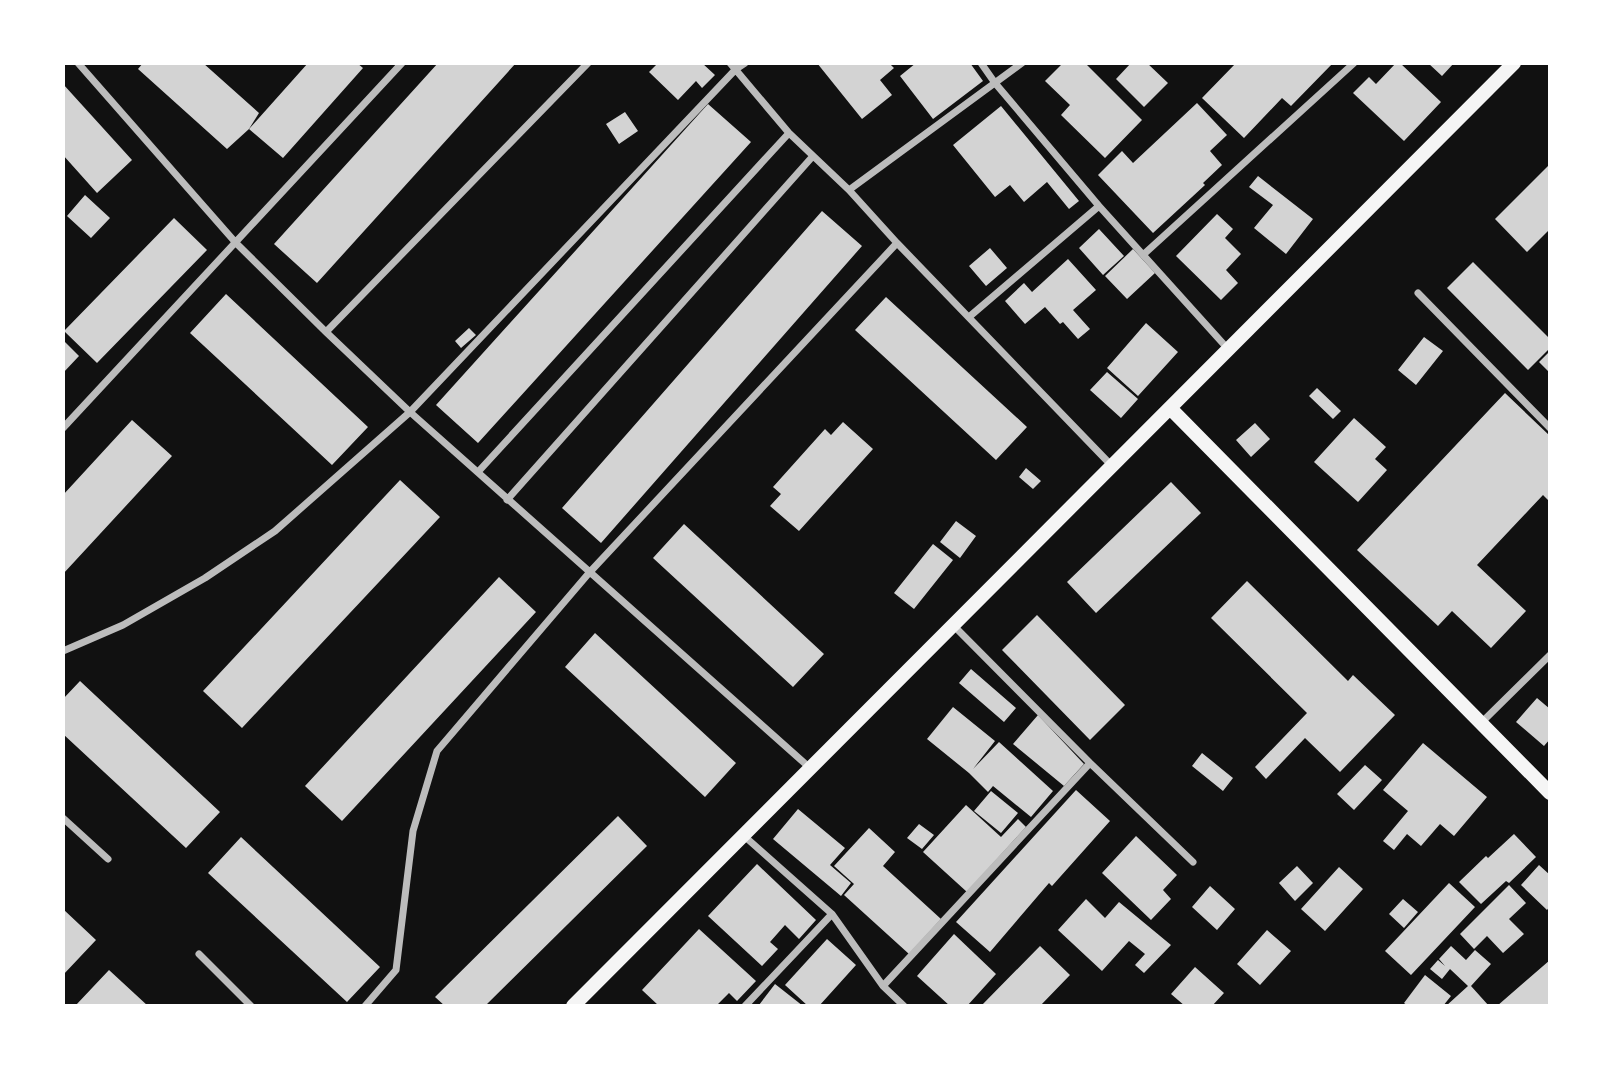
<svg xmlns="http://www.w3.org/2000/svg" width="1613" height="1069" viewBox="0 0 1613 1069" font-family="'PT Sans Narrow',sans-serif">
  <rect width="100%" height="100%" fill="#111"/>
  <path fill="#d3d3d3" d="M143,63H203L259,113L249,129L308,63H357L363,68L283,158L249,129L227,149L138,69Z
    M438,63H516L317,283L274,244Z
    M658,63H702L715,75L702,88L696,81L678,100L649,72Z
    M817,63H889L894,68L880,80L892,95L862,119Z
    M916,63H970L983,81L933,119L900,76Z
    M1063,63H1085L1142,120L1105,158L1061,115L1070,105L1045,81Z
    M1131,63H1147L1168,83L1144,107L1116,79Z
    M1236,63H1333L1291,106L1282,98L1244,138L1202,98Z
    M1396,63H1400L1441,102L1404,141L1353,93L1369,77L1376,84Z
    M1428,63H1454L1442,76Z
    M63,84L132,160L97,193L63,155Z
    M1197,103L1227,135L1210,151L1222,165L1203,183L1205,185L1153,233L1098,175L1122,151L1133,163Z
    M708,104L751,142L478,443L436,405Z
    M1001,106L1079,201L1069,209L1047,182L1024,202L1010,185L995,197L953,145Z
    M625,112L638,131L619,144L606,124Z
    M1550,164V229L1527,252L1495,219Z
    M1258,176L1313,219L1286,254L1254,228L1273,205L1249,187Z
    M85,195L110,218L91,238L67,216Z
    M822,211L862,246L601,543L562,508Z
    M1217,214L1233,229L1225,238L1241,254L1226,270L1238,283L1221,300L1176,256Z
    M174,218L207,250L97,363L64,331Z
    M1099,229L1124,256L1103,275L1079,248Z
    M990,248L1007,268L986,286L969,266Z
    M1133,249L1155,273L1127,299L1105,276Z
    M1068,259L1096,290L1073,310L1090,329L1078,339L1063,322L1060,324L1045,307L1025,324L1005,301L1024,283L1032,292Z
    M1473,262L1550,339V348L1528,370L1447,288Z
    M226,294L368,427L332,465L190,333Z
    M886,297L1027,427L996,460L855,330Z
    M1146,323L1178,352L1138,396L1107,368Z
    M469,328L476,335L461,348L455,341Z
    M1424,337L1443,351L1416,385L1398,370Z
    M63,340L79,356L63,373Z
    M1550,351V373L1539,362Z
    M1107,372L1138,399L1121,418L1090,390Z
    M1317,388L1341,411L1333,419L1309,396Z
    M1505,393L1550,436V502L1543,495L1477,565L1526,611L1491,648L1452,611L1438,626L1357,550Z
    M1354,418L1386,447L1375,459L1387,470L1358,502L1314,462Z
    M132,420L172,456L63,574V495Z
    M843,422L873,449L799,531L770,506L781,494L773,487L825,429L831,435Z
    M1255,423L1270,439L1251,457L1236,440Z
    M1026,468L1041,481L1033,489L1019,477Z
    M400,480L440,517L242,728L203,691Z
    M1171,482L1201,513L1096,613L1067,582Z
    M956,521L976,536L960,558L940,542Z
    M684,524L824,654L793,687L653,558Z
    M933,544L953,560L914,609L894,593Z
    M499,577L536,612L342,821L305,786Z
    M1247,581L1348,681L1353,675L1395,715L1340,772L1305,738L1266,779L1255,767L1307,713L1211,618Z
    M1037,615L1125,705L1090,740L1002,650Z
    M595,633L736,763L705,797L565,667Z
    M971,669L1016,708L1004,722L959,683Z
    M80,681L220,812L186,848L63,734V699Z
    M1537,698L1550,709V739L1544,746L1516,722Z
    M953,707L995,741L973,769L999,742L1053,791L1031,817L993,786L988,792L969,773L927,739Z
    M1038,715L1084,764L1064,786L1013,744Z
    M1423,743L1487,797L1454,836L1440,824L1421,846L1407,834L1394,850L1383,841L1408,811L1383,790Z
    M1202,753L1233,778L1223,791L1192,766Z
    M1365,765L1382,780L1354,810L1337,794Z
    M1076,790L1110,821L1052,886L1049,883L990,952L956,922Z
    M991,791L1018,813L1001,833L974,811Z
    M966,805L1001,837L1018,819L1026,827L967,892L923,852Z
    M798,809L845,848L830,865L851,883L841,896L773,839Z
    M618,816L647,846L485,1006H445L435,997Z
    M919,824L934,835L922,849L907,838Z
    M869,828L895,852L883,866L941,919L909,954L844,895L854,884L834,866Z
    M1514,834L1536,857L1509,883L1506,881L1481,904L1459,882L1486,856L1488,858Z
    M1136,836L1177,875L1163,890L1171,899L1151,920L1102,873Z
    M241,837L380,967L347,1002L208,873Z
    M757,864L816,920L799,939L785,925L770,942L778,949L762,966L708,916Z
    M1539,865L1550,875V906L1547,910L1521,885Z
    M1297,866L1313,883L1295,901L1279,883Z
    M1339,867L1363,889L1325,931L1301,909Z
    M1449,883L1475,907L1411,975L1385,951Z
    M1509,885L1526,903L1509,919L1524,934L1503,953L1487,936L1474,949L1460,934Z
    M1210,886L1235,909L1217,930L1192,907Z
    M1086,899L1105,918L1119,902L1171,945L1144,973L1135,965L1145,954L1129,941L1102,971L1058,930Z
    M1403,899L1418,912L1404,928L1389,914Z
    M63,909L96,940L63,975Z
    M699,929L756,981L737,1001L729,993L716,1006H659L642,990Z
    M1267,930L1291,951L1260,985L1237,964Z
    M954,934L996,974L967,1006H950L917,976Z
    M827,939L856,965L819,1006H808L785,985Z
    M1040,946L1070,975L1040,1006H981Z
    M1451,946L1466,960L1475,950L1491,964L1471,986L1489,1006H1446L1468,986L1450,969L1442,979L1430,969L1438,960L1445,966L1439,959Z
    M1550,960V1006H1497Z
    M1195,967L1224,993L1212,1006H1185L1171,994Z
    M109,970L148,1006L76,1005Z
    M1425,975L1451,996L1443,1006H1408L1404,1003Z
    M775,984L803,1006H761L759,1005Z"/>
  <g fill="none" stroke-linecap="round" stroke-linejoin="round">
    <path stroke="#bcbcbc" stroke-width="7" d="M78,63L236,243L326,332L410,412L810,768
      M730,63L789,133L849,190L897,243L1112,466
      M981,63L995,83L1099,206L1228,349
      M849,190L1022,63
      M1144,254L1354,63
      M1418,293L1550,428
      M969,317L1099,206
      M326,332L588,63
      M63,428L402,63
      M478,472L789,133
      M507,500L813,156
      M953,625L1090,763L1193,862
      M63,651L123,625L205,578L275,531L410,412L736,69L745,63
      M1481,723L1550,655
      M63,818L108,859
      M743,835L832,914L883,986L904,1006
      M199,954L251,1006
      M883,986L1090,763
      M365,1006L396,970L413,831L437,751L589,573L897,243
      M745,1006L832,914"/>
    <path stroke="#f5f5f5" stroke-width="14" d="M1170,408L1550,793
      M573,1006L1514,63"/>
  </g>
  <rect width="1613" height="1069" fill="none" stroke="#ffffff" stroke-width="130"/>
</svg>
